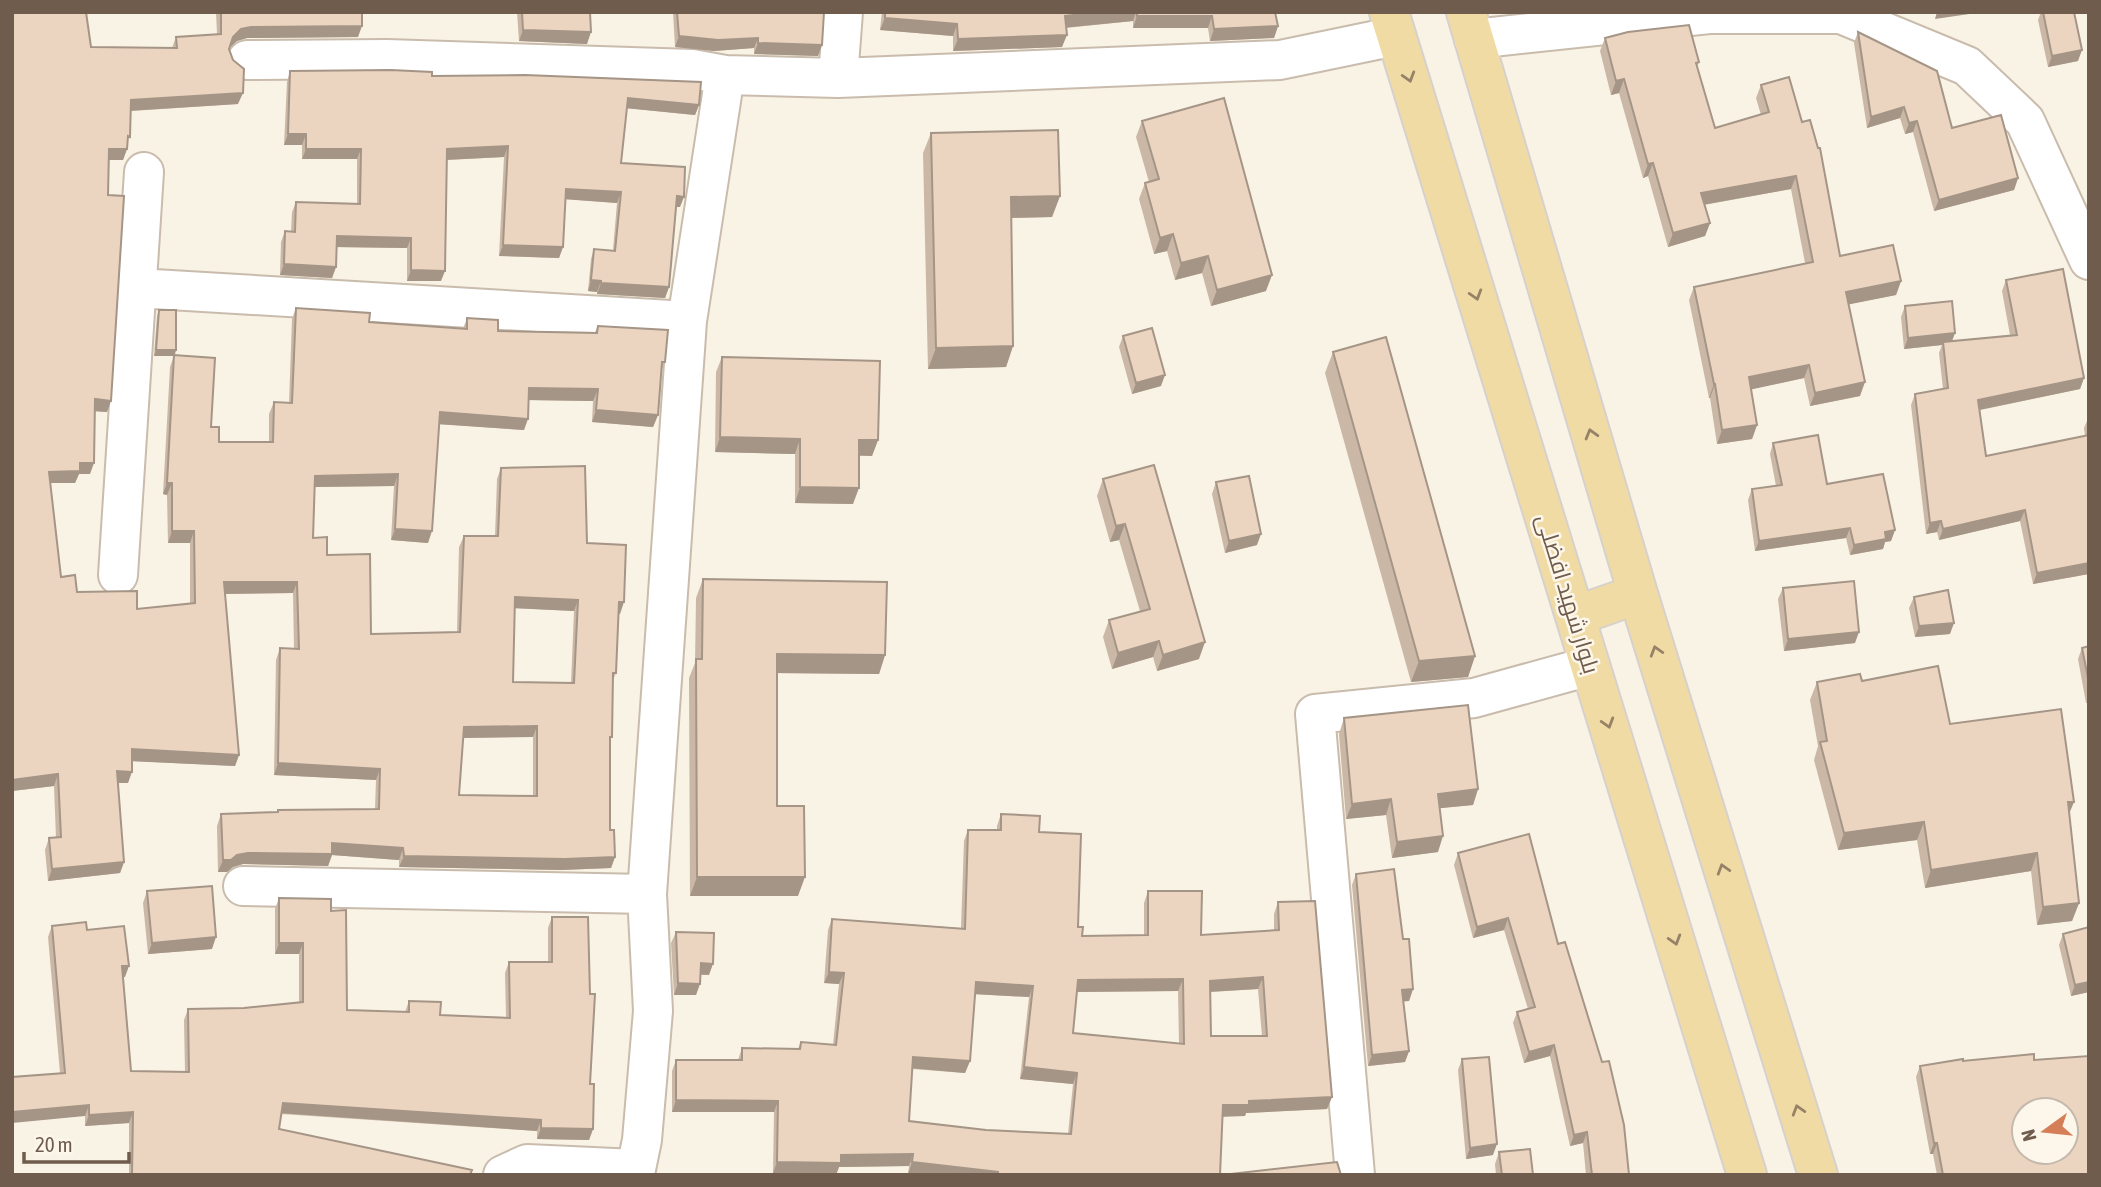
<svg xmlns="http://www.w3.org/2000/svg" width="2101" height="1187" viewBox="0 0 2101 1187" font-family="'Asap Condensed',Cairo,sans-serif">
  <rect width="100%" height="100%" fill="#f9f3e5"/>
  <g fill="none" stroke-linecap="round" stroke-linejoin="round">
    <defs>
      <path id="minor" d="M1474,39L1709,14H1841L1967,66L2025,121L2089,260
        M247,60L387,59L692,69L725,75L838,78L1280,60L1396,36
        M838,78L843,12
        M137,288L687,321
        M118,575L144,172
        M243,886L647,894
        M503,1175L527,1164L636,1169L642,1140L653,1011L647,894L687,321L725,75
        M1355,1175L1315,714L1474,698L1590,666"/>
      <path id="major" d="M1389,12L1747,1175
        M1466,12L1638,594L1818,1175
        M1575,616L1638,594"/>
    </defs>
    <use href="#minor" stroke="#c9bcad" stroke-width="42"/>
    <use href="#major" stroke="#d7d1cd" stroke-width="42"/>
    <use href="#minor" stroke="#fff" stroke-width="38"/>
    <use href="#major" stroke="#f1dba5" stroke-width="38"/>
  </g>
  <path fill="#cbb7a5" fill-rule="evenodd" d="M216,12H362L358,37L247,38L237,41L230,47L229,49L238,104L131,111L127,149L123,160H109L107,412L95,411L90,474H79L75,483H50L61,577L77,592L137,609L190,603V543H168L167,495L163,494L170,367L174,356H154L157,316L159,310L176,350L175,355L219,442H269V414L274,402L289,403L292,319L296,308L369,322L463,329L467,318L498,331L595,332L598,326L665,362L661,372L658,415L653,427L592,422L593,401L529,400L524,430L439,424L428,543L391,540L394,486L315,487L313,538L327,555L371,634L457,633L459,547L464,536H495L497,479L501,468L587,543L620,614H619L616,673L613,680L610,744V830L615,857L611,868L561,870L399,867V860L332,855L328,866L243,864L233,867L227,872H218L217,826L221,814L375,809L376,780L274,775L276,660L280,648L294,649L293,593L225,594L239,755L235,766L132,761L128,783H118L124,862L120,873L48,881L45,850L49,838H56L54,786L12,791L91,47L172,48L176,37L217,34ZM514,608L574,611L571,683L513,682ZM533,737V796L459,795L463,738Z
    M517,12H590L587,44L519,41Z
    M673,12H824L822,45L818,56L754,54V48L714,51L675,47Z
    M882,12H1275L1278,26L1274,38L1210,41L1208,28H1133V21L1066,28L1062,47L953,51V36L880,30Z
    M2041,12H2074L2078,61L2048,67L2038,20Z
    M1858,32L1952,128L2018,178L2014,190L1934,211L1913,132L1905,134L1900,118L1867,128L1854,43Z
    M1605,38L1699,62L1697,67L1715,128L1761,115L1756,98L1761,85L1840,256L1901,281L1896,295L1849,304L1860,396L1810,406L1804,378L1751,389L1757,425L1752,439L1717,444L1710,398H1709L1689,300L1694,287L1805,263L1791,189L1704,205L1710,223L1705,236L1668,247L1648,176L1643,178L1619,93L1611,95L1600,51Z
    M290,71L432,76L699,105L695,115L627,108L621,163L680,207H676L669,287L665,298L597,294V292L588,291L591,259L594,249L613,250L617,203L566,199L563,247L559,258L499,256L504,157L447,160L441,281H407V248L337,247L336,267L332,278L280,275L281,242L285,231L291,232L292,212L296,202L357,203V159H302V145H284L287,82Z
    M1142,121L1266,291L1211,306L1202,273L1175,280L1167,251L1154,254L1139,199L1145,183L1149,182L1136,137Z
    M931,133L1060,196L1052,217L1011,218L1013,346L1006,367L928,369L923,153Z
    M2006,280L2084,378L2080,389L1980,410L1986,456L2085,436L2084,428L2089,416V574L2033,584L2020,521L1939,540L1937,532L1926,534L1911,405L1915,394L1943,389L1939,353L1942,345L1904,349L1901,317L1905,306L1952,341L2010,335L2002,291Z
    M1123,336L1161,386L1132,394L1119,347Z
    M1333,352L1475,656L1468,677L1411,682L1325,373Z
    M722,357L878,440L872,456H859L853,504L795,503V454L715,452L716,372Z
    M1773,443L1827,484L1895,530L1891,541L1885,542L1883,549L1850,555L1846,538L1755,551L1748,500L1752,489L1776,486L1770,454Z
    M1103,479L1199,659L1157,671L1153,657L1112,669L1103,637L1109,620L1140,611L1119,540L1110,542L1097,496Z
    M1216,482L1257,545L1225,553L1212,494Z
    M703,579L885,655L879,674L777,673V806L798,896H690L689,678L695,663L696,598Z
    M1783,588L1855,643L1784,651L1778,599Z
    M1914,597L1950,634L1915,637L1909,608Z
    M2089,646V703H2086L2078,659L2082,648Z
    M1862,681L1950,724L2069,814L2079,903L2072,921L2037,925L2031,871L1925,888L1917,840L1838,850L1814,760L1818,746L1810,700L1817,682Z
    M1344,718L1478,789L1473,805L1440,808L1438,852L1392,858L1386,815L1346,819L1339,734Z
    M1001,814L1039,832L1078,927L1082,936L1144,935V903L1148,891L1201,935L1274,931V914L1278,902L1332,1097L1327,1109L1246,1113L1245,1116H1222L1220,1175H915L908,1174L909,1166L839,1167L836,1175L773,1173L774,1112H672V1071L676,1060H738L742,1048L798,1049L801,1042L833,1045L839,984L824,983L828,930L832,919L961,928L964,841L968,830H997V826ZM1258,989L1262,1036H1211V992ZM1178,991L1179,1044L1073,1033L1077,992ZM975,994L1029,997L1020,1079L1073,1084L1068,1134L986,1130L909,1121L912,1069L965,1073L970,1061Z
    M1458,853L1558,944L1629,1175H1586L1583,1143L1570,1146L1550,1056L1524,1063L1513,1023L1517,1012L1528,1009L1504,930L1473,938L1454,865Z
    M1356,874L1403,939L1413,989L1409,1001H1403L1409,1051L1405,1062L1368,1066L1352,885Z
    M147,891L212,949L148,954L143,903Z
    M279,898L331,911L347,1010L405,1012L409,1001L440,1015L506,1017L505,973L509,962H548V928L552,917L590,1084L593,1129L589,1140L537,1139V1131L281,1114L279,1129L470,1175H129V1123L85,1126V1116L60,1073L48,937L52,926L87,930L125,977H123L131,1071L185,1072L184,1020L188,1009L244,1008L299,1002V954H275V909Z
    M676,932L709,975H700L696,995H674L671,943Z
    M2063,934L2089,992L2071,996L2059,945Z
    M1462,1059L1493,1155L1466,1159L1458,1070Z
    M2034,1060L2089,1175H1937L1933,1154H1930L1916,1077L1920,1066L1963,1061Z
    M1499,1152L1533,1175H1496L1495,1164Z"/>
  <path fill="#a59586" d="M1102,12H1136L1133,21L1061,28L1065,16Z
    M1937,12H1983L1935,19Z
    M1137,16H1212L1208,28H1133Z
    M885,18L957,24L953,36L880,30Z
    M362,26L358,37L247,38L237,41L228,49L233,37L241,29L251,27Z
    M1278,26L1274,38L1210,41L1214,29Z
    M523,30L591,32L587,44L519,41Z
    M1067,35L1062,47L953,51L958,39Z
    M679,36L758,38L754,48L714,51L675,47Z
    M758,43L822,45L818,56L754,54Z
    M2082,50L2078,61L2048,67L2052,56Z
    M1624,79L1619,93L1611,95L1616,81Z
    M243,93L238,104L127,111L131,100Z
    M628,98L699,105L695,115L624,108Z
    M1904,107L1900,118L1867,128L1871,117Z
    M1917,121L1913,132L1905,134L1909,123Z
    M288,134H306L302,145H284Z
    M508,146L504,157L443,160L447,149Z
    M109,149H127L123,160H105Z
    M306,149H361L357,159H302Z
    M1653,163L1648,176L1643,178L1648,164Z
    M1796,176L1791,189L1696,206L1701,193Z
    M2018,178L2014,190L1934,211L1939,200Z
    M566,189L621,192L617,203L562,199Z
    M677,196L684,197L680,207H673Z
    M1060,196L1052,217L1003,218L1011,197Z
    M1710,223L1705,236L1668,247L1673,233Z
    M1173,234L1167,251L1154,254L1160,238Z
    M337,236L411,238L407,248L333,247Z
    M503,245L563,247L559,258L499,256Z
    M1208,256L1202,273L1175,280L1181,263Z
    M284,264L336,267L332,278L280,275Z
    M411,270L445,271L441,281H407Z
    M1272,275L1266,291L1211,306L1217,290Z
    M591,280L601,281L597,292L588,291Z
    M1901,281L1896,295L1841,306L1846,292Z
    M601,283L669,287L665,298L597,294Z
    M1955,333L1951,344L1943,342L1942,345L1904,349L1908,338Z
    M1013,346L1006,367L928,369L936,348Z
    M156,350H176L174,356H154Z
    M1809,365L1804,378L1744,391L1749,377Z
    M1165,375L1161,386L1132,394L1136,383Z
    M2084,378L2080,389L1974,411L1978,400Z
    M1865,382L1860,396L1810,406L1815,393Z
    M1714,384H1715L1710,398H1709Z
    M529,388L598,389L593,401L525,400Z
    M95,399L111,401L107,412L91,411Z
    M596,410L658,415L653,427L592,422Z
    M440,412L528,419L524,430L436,424Z
    M1757,425L1752,439L1717,444L1722,430Z
    M720,437L800,439L795,454L715,452Z
    M859,440H878L872,456L853,455Z
    M80,463H94L90,474H79L75,483H45L49,472Z
    M398,474L394,486L311,487L315,476Z
    M167,483H172L167,495L163,494Z
    M800,487L859,488L853,504L795,503Z
    M2025,510L2020,521L1939,540L1943,529Z
    M1941,521L1937,532L1926,534L1930,523Z
    M1125,524L1119,540L1110,542L1116,526Z
    M1850,528L1846,538L1755,551L1759,541Z
    M395,529L432,531L428,543L391,540Z
    M1895,530L1891,541L1885,542L1883,549L1850,555L1854,545L1885,532Z
    M172,531H194L190,543H168Z
    M1261,534L1257,545L1225,553L1229,541Z
    M2089,563V574L2033,584L2037,573Z
    M224,582H297L293,593L220,594Z
    M515,597L578,600L574,611L511,608Z
    M619,602H624L620,614L615,613Z
    M1954,623L1950,634L1915,637L1919,626Z
    M1859,632L1855,643L1784,651L1788,639Z
    M1159,641L1153,657L1112,669L1118,653Z
    M1205,642L1199,659L1157,671L1163,655Z
    M777,654L885,655L879,674L770,673Z
    M1475,656L1468,677L1411,682L1419,661Z
    M537,726L533,737L459,738L464,727Z
    M132,749L239,755L235,766L128,761Z
    M278,763L380,769L376,780L274,775Z
    M117,771L132,772L128,783H113Z
    M58,774L54,786L12,791V780Z
    M1478,789L1473,805L1432,809L1438,794Z
    M1391,799L1386,815L1346,819L1352,804Z
    M2068,802H2074L2067,819Z
    M1924,822L1917,840L1838,850L1844,833Z
    M1443,836L1438,852L1392,858L1397,842Z
    M332,843L403,848L399,860L332,855L328,866L243,864L233,867L227,872H218L223,860L237,855L248,853Z
    M2037,853L2031,871L1925,888L1931,870Z
    M404,856L615,857L611,868L561,870L399,867Z
    M124,862L120,873L48,881L52,869Z
    M697,877H805L798,896H690Z
    M2079,903L2072,921L2037,925L2043,907Z
    M1508,918L1504,930L1473,938L1477,927Z
    M216,937L212,949L148,954L152,943Z
    M279,943H303L299,954H275Z
    M701,963L713,964L709,975L696,974Z
    M122,966H129L125,977H118Z
    M829,972L844,973L839,984L824,983Z
    M1263,977L1258,989L1206,992L1210,981Z
    M1183,979L1178,991L1074,992L1078,980Z
    M976,982L1033,986L1029,997L972,994Z
    M2089,982V992L2071,996L2075,985Z
    M678,983L700,984L696,995H674Z
    M1413,989L1409,1001L1398,1002L1402,990Z
    M1554,1045L1550,1056L1524,1063L1529,1052Z
    M1409,1051L1405,1062L1368,1066L1372,1055Z
    M913,1057L970,1061L965,1073L909,1068Z
    M1024,1067L1077,1073L1073,1084L1020,1079Z
    M1332,1097L1327,1109L1246,1113L1245,1116L1218,1117L1223,1105L1249,1101Z
    M676,1100L778,1101L774,1112H672Z
    M283,1103L541,1120L537,1131L279,1113Z
    M89,1105L85,1116L12,1123V1112Z
    M133,1112L129,1123L85,1126L89,1115Z
    M541,1128L593,1129L589,1140L537,1139Z
    M1587,1132L1583,1143L1570,1146L1574,1135Z
    M1934,1143H1937L1933,1154H1930Z
    M1497,1144L1493,1155L1466,1159L1470,1148Z
    M913,1154L909,1166L839,1167L836,1175L773,1173L777,1162L841,1155Z
    M912,1162L998,1172L997,1175L908,1174Z"/>
  <path fill="#ecd5c0" stroke="#a59586" stroke-width="2" fill-rule="evenodd" d="M12,12H86L91,47L177,48L176,37L221,34V12H362V26L251,27L241,29L233,37L229,49L233,60L244,69L243,93L131,100L130,137L128,136L127,149H109L108,195L124,196L111,401L95,399L94,463H80V471L49,472L61,577L75,575L77,592L137,591V609L195,603L194,531H172V483H167L174,355L215,358L211,427H219V442H273L274,402L292,403L296,308L370,313L369,322L467,329V318L498,320V331L597,333L598,326L668,330L665,362H662L658,415L596,410L598,389L529,388L528,419L440,412L432,531L395,529L398,474L315,476L313,538L327,537V555L370,554L371,634L460,632L464,536H498L501,468L585,466L587,543L626,545L624,602H619L616,673H613L612,737H610V830H614L615,857L565,859L404,856L403,848L332,843V854L248,853L237,855L231,860H223L221,814L278,812V810L379,809L380,769L278,763L280,648L299,649L297,582H224L239,755L132,749V772L117,771L124,862L52,869L49,838L61,837L58,774L12,780ZM515,597L578,600L574,683L513,682ZM537,726V796L459,795L464,727Z
    M522,12H590L591,32L523,30Z
    M677,12H824L822,45L758,43V38L718,40L679,36Z
    M885,12H1102L1065,16L1067,35L958,39L957,24L885,18Z
    M1137,12H1275L1278,26L1214,29L1212,16H1137Z
    M2043,12H2074L2082,50L2052,56Z
    M1689,25L1699,62L1696,63L1715,128L1769,112L1761,85L1789,77L1802,122L1810,120L1818,148H1820L1840,256L1893,245L1901,281L1846,292L1865,382L1815,393L1809,365L1749,377L1757,425L1722,430L1715,384H1714L1694,287L1813,262L1796,176L1701,193L1710,223L1673,233L1653,163L1648,164L1624,79L1616,81L1605,38L1628,32Z
    M1858,32L1937,71L1952,128L2001,115L2018,178L1939,200L1917,121L1909,123L1904,107L1871,117Z
    M391,70L432,72V76L525,75L701,82L699,105L628,98L621,163L685,167L684,197L677,196L669,287L601,283V281L591,280L594,249L615,251L621,192L566,189L563,247L503,245L508,146L447,149L445,271L411,270V238L337,236L336,267L284,264L285,231L295,232L296,202L360,204L361,149H306V134H288L290,71Z
    M1224,98L1272,275L1217,290L1208,256L1181,263L1173,234L1160,238L1145,183L1159,179L1142,121Z
    M1058,130L1060,196L1011,197L1013,346L936,348L931,133Z
    M2063,269L2084,378L1978,400L1986,456L2089,435V563L2037,573L2025,510L1943,529L1941,521L1930,523L1915,394L1948,388L1943,342L2017,335L2006,280Z
    M1952,301L1955,333L1908,338L1905,306Z
    M159,310H176V350H156Z
    M1152,328L1165,375L1136,383L1123,336Z
    M1386,337L1475,656L1419,661L1333,352Z
    M722,357L880,361L878,440H859V488L800,487V439L720,437Z
    M1818,435L1827,484L1883,474L1895,530L1885,532L1886,539L1854,545L1850,528L1759,541L1752,489L1782,485L1773,443Z
    M1154,465L1205,642L1163,655L1159,641L1118,653L1109,620L1150,609L1125,524L1116,526L1103,479Z
    M1249,476L1261,534L1229,541L1216,482Z
    M703,579L887,582L885,655L777,654V806H804L805,877H697L696,659H702Z
    M1854,581L1859,632L1788,639L1783,588Z
    M1948,590L1954,623L1919,626L1914,597Z
    M2089,646V683L2082,648Z
    M1938,666L1950,724L2061,709L2074,802H2068L2079,903L2043,907L2037,853L1931,870L1924,822L1844,833L1820,742L1827,741L1817,682L1860,674L1862,681Z
    M1468,705L1478,789L1438,794L1443,836L1397,842L1391,799L1352,804L1344,718Z
    M1001,814L1040,816L1039,832L1081,834L1078,927H1083L1082,936L1148,935V891H1202L1201,935L1279,930L1278,902L1315,901L1332,1097L1249,1101V1105H1223L1220,1175L998,1174V1172L912,1162L913,1154L841,1155V1163L777,1162L778,1101L676,1100V1060H742V1048L800,1049L801,1042L836,1045L844,973L829,972L832,919L965,929L968,830H1001ZM1263,977L1267,1036H1211L1210,981ZM1183,979L1184,1044L1073,1033L1078,980ZM976,982L1033,986L1024,1067L1077,1073L1071,1134L986,1130L909,1121L913,1057L970,1061Z
    M1529,834L1558,944L1565,942L1602,1062L1609,1061L1624,1125L1629,1175H1592L1587,1132L1574,1135L1554,1045L1529,1052L1517,1012L1535,1007L1508,918L1477,927L1458,853Z
    M1394,869L1403,939H1409L1413,989L1402,990L1409,1051L1372,1055L1356,874Z
    M212,886L216,937L152,943L147,891Z
    M279,898L331,899V911L346,910L347,1010L409,1012V1001L441,1002L440,1015L510,1018L509,962H552V917H588L590,994H595L590,1084H594L593,1129L541,1128V1120L283,1103L279,1129L472,1170L470,1175H132L133,1112L89,1115V1105L12,1112V1077L65,1073L52,926L86,922L87,930L124,926L129,966H122L131,1071L189,1072L188,1009L244,1008L303,1002V943H279Z
    M2089,927V982L2075,985L2063,934Z
    M676,932L714,933L713,964L701,963L700,984L678,983Z
    M2034,1054V1060L2089,1056V1175H1943L1937,1143H1934L1920,1066L1963,1059V1061ZM2024,1110H2066V1152H2024Z
    M1489,1057L1497,1144L1470,1148L1462,1059Z
    M1530,1149L1533,1175H1502L1499,1152Z
    M1337,1162L1341,1175H1222Z"/>
  <defs><path id="oneway-chevron" d="M-2-3.5L2.5 0L-2 3.5" fill="none" stroke-width="1.6" stroke-linecap="round" stroke-linejoin="round" transform="scale(1.75)"/></defs>
  <g stroke="#968267">
    <use href="#oneway-chevron" transform="translate(1409 77) rotate(73)"/>
    <use href="#oneway-chevron" transform="translate(1476 295) rotate(73)"/>
    <use href="#oneway-chevron" transform="translate(1591 434) rotate(-106)"/>
    <use href="#oneway-chevron" transform="translate(1656 651) rotate(-107)"/>
    <use href="#oneway-chevron" transform="translate(1608 723) rotate(73)"/>
    <use href="#oneway-chevron" transform="translate(1723 869) rotate(-107)"/>
    <use href="#oneway-chevron" transform="translate(1675 940) rotate(73)"/>
    <use href="#oneway-chevron" transform="translate(1798 1110) rotate(-107)"/>
  </g>
  <g text-anchor="middle" stroke-width="5" stroke-linejoin="round" paint-order="stroke">
    <g font-size="23" fill="#6f5c4d" stroke="#fdf7eb">
      <text transform="translate(1568 594) rotate(73)" y="8">بلوار شهید افضلی</text>
    </g>
  </g>
  <rect width="2101" height="1187" fill="none" stroke="#6f5c4d" stroke-width="28"/>
  <g transform="translate(2045 1131) rotate(255)"><circle r="33" fill="#fdf7eb" stroke="#c4b9ac" stroke-width="2"/>
  <path d="M0-5L12 26L0 18L-12 26Z" fill="#d57f58"/>
  <text y="-10" font-size="19" font-weight="bold" text-anchor="middle" fill="#6f5c4d">N</text>
  </g>
  <path d="M24 1152v10h105v-10" fill="none" stroke="#6f5c4d" stroke-width="3.5"/>
  <text x="35" y="1152" font-size="21" fill="#6f5c4d" stroke="#fdf7eb" stroke-width="5" paint-order="stroke">20 m</text>
</svg>
